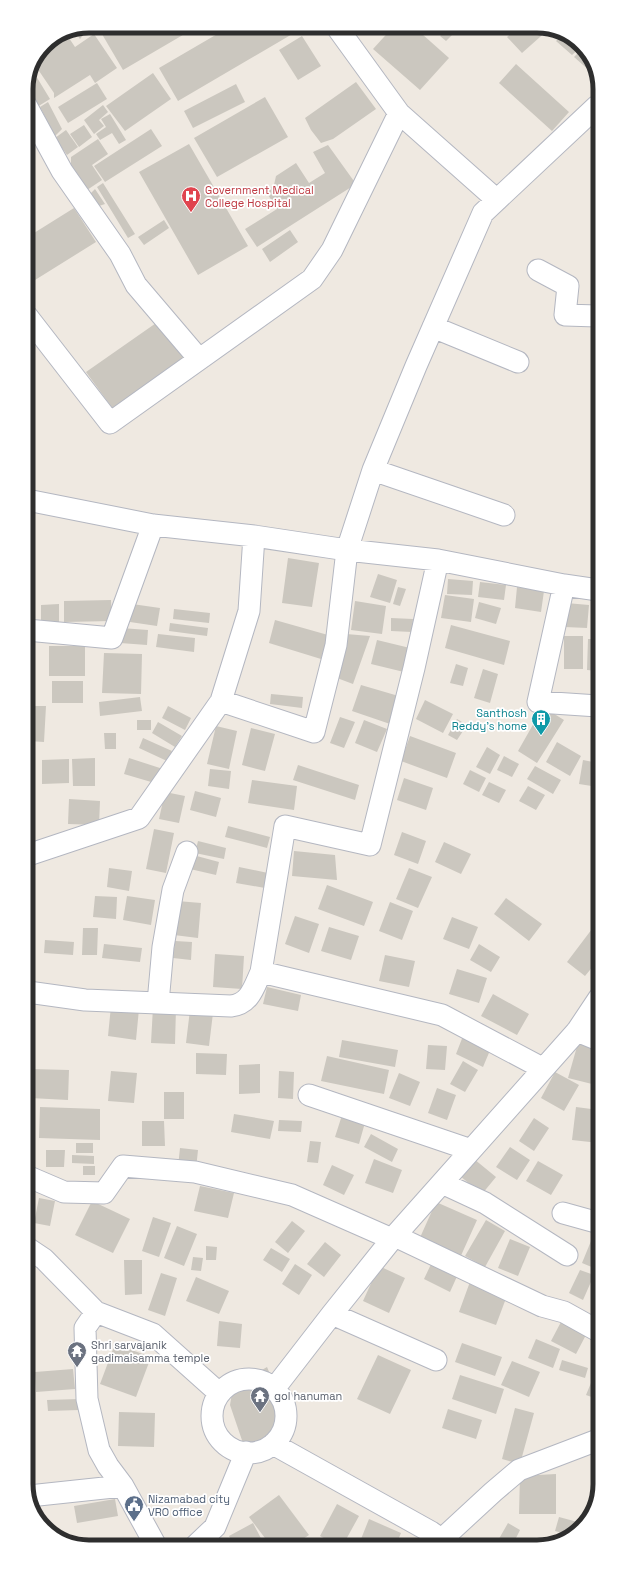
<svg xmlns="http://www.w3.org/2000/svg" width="626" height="1573" viewBox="0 0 626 1573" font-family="'Space Grotesk',sans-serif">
  <rect width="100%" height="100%" fill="#efe9e1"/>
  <path fill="#cbc7bf" d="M104,26H185L188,32L123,70L99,29Z
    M193,26H215L198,35Z
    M231,26H306L178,101L159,68Z
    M394,26H413L449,58L420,90L373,49Z
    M450,26H461L446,41L440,36Z
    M463,26H477L470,33Z
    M519,26H541L549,29L522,53L507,37Z
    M86,27L88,29L80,39L75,32Z
    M94,34L117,68L95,83L90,75L54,98V93L35,65L45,44L67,35L75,47Z
    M563,34L576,39L581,47L572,55L556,41Z
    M302,36L321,66L298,80L279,50Z
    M582,49L596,67L591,72L574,57Z
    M516,64L569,112L552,131L499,83Z
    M596,68L597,69V79L591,73Z
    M33,71L50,99L37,107L26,89V85Z
    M153,73L171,99L125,131L106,106Z
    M356,82L376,109L333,139L321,143L311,130L305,118Z
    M97,83L107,99L68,123L58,107Z
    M236,84L245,102L193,128L184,111Z
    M265,97L288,137L217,177L194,138Z
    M48,102L62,129L55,136L40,107Z
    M103,105L108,112L99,120L104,126L94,134L84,120Z
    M110,114L126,140L119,144L112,133L100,140L96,134L106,127L101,119Z
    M84,125L92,137L79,147L70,134Z
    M151,129L162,146L105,182L94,166Z
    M66,130L78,147L67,155L55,138Z
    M98,139L108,154L92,165L102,180L87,190L71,165V157Z
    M189,144L248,246L198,275L139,172Z
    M328,145L356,184L257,247L245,229L277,209L265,190L274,185L276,176L296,163L309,183L325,173L313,152Z
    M103,183L135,234L128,238L97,187Z
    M95,189L105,204L99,206L90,194Z
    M74,208L96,242L27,285L26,238Z
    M164,220L169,228L144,245L138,237Z
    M290,230L298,242L270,262L262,249Z
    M159,321L186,357L113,409L86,372Z
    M288,558L319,563L312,607L282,603Z
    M378,574L397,580L390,603L370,597Z
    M448,579L473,581L472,595L447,594Z
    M480,582L506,585L504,600L478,597Z
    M398,587L406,589L400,606L393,604Z
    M517,587L544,591L541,612L515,608Z
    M445,595L474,599L471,622L441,618Z
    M111,600L112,621L64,622V601Z
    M355,601L386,606L382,634L351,630Z
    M479,602L501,608L496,624L475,618Z
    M566,603L589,605L587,628L565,627Z
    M59,604V623H41V605Z
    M132,604L160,608L157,626L130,622Z
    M598,608V627H595L594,609Z
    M174,609L210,613L209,623L173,619Z
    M391,618L413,619L412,632L391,631Z
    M275,620L328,635L321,659L269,643Z
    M170,623L208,628L207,636L169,631Z
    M451,625L510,641L504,665L445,648Z
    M121,628L148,630L147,645L120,643Z
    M158,634L195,638L194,652L156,647Z
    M346,634L370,636L353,684L337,678Z
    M564,636H583V669H564Z
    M588,639H598V671L587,670Z
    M377,640L410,648L404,672L371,664Z
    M49,646H85V676H49Z
    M104,653L142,654L141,694L102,693Z
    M456,664L468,668L463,686L450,683Z
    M483,669L498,674L490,703L474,698Z
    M52,681H83V703H52Z
    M361,685L402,697L393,725L352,711Z
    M271,694L303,697L302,708L270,704Z
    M140,697L142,711L100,716L99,702Z
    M425,700L453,714L443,733L416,719Z
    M28,706H46L44,742L28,741Z
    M168,706L191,718L185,730L162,718Z
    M543,707L564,720L537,763L518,751Z
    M340,717L355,722L344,748L330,743Z
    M457,719L467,725L457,740L448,735Z
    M137,720H151V730H137Z
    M364,720L387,729L377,752L355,743Z
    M158,722L182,736L175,747L152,733Z
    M216,726L237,731L229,769L207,764Z
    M251,728L275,734L265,771L242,765Z
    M104,733H116V749H105Z
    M410,736L456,753L447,778L401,761Z
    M143,738L172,751L167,761L139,748Z
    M557,742L581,756L570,776L546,762Z
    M487,747L500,755L490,774L476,767Z
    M504,756L519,764L512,777L497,770Z
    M95,758V786H73L72,759Z
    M129,758L163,769L158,784L124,774Z
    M69,759V783L42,784V760Z
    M583,760L598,763V787L579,784Z
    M298,765L359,785L355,800L293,780Z
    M535,766L561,780L553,794L527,779Z
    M210,769L231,771L229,789L208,786Z
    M470,770L486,778L479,792L463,784Z
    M404,778L433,788L426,810L397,800Z
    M252,780L297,786L294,810L248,803Z
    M489,782L506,790L499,803L482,795Z
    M528,786L545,795L536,810L519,801Z
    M195,791L221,798L216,817L190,810Z
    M165,792L185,796L179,823L159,819Z
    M69,799L100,801L99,825L68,824Z
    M228,826L270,837L267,848L225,837Z
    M154,829L174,833L166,873L146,869Z
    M402,832L426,841L418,864L394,855Z
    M198,841L226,848L224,859L195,853Z
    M444,842L471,854L461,874L435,862Z
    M294,851L335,855L337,880L292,876Z
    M193,855L219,862L216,875L190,869Z
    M239,867L268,873L265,888L236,883Z
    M109,868L132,871L129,891L107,887Z
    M409,868L432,877L418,908L396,899Z
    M327,885L373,902L364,926L318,909Z
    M95,896L117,897L116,919L93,917Z
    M127,896L155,900L151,925L123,920Z
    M506,898L542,924L529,941L494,914Z
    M177,901L201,903L198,938L174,935Z
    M390,902L413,911L402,940L379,931Z
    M295,916L319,924L309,953L285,944Z
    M452,917L478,927L469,949L443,939Z
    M595,925L599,928V959L585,976L567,962Z
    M329,927L359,936L351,960L321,951Z
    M83,928H98L97,955H82Z
    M45,940L74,942L73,955L44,953Z
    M175,941L192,942L191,960L173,958Z
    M104,944L142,948L140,962L102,958Z
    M479,944L500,957L491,972L470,960Z
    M215,954L244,956L242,989L213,987Z
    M385,955L415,961L409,987L379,981Z
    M457,969L487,978L479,1003L449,994Z
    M267,987L301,995L298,1011L263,1004Z
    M493,994L529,1014L517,1035L481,1016Z
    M111,1006L139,1009L136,1040L108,1036Z
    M153,1007L176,1008L175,1044L151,1043Z
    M190,1010L213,1013L209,1046L186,1043Z
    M463,1036L491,1048L483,1067L456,1054Z
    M580,1036L599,1041V1076L596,1085L568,1078Z
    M342,1040L398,1050L395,1067L339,1057Z
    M428,1045L447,1046L445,1070L426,1069Z
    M196,1053L227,1054L226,1075L196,1074Z
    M327,1056L389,1070L384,1094L321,1081Z
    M463,1061L478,1070L465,1092L450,1084Z
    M260,1064V1093L239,1094V1065Z
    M31,1069L69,1070L68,1100L30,1098Z
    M111,1071L137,1073L134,1103L108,1101Z
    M279,1071L294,1072L293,1099L278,1098Z
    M555,1072L579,1085L564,1111L541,1098Z
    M399,1073L420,1082L410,1106L389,1098Z
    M437,1088L456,1095L447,1120L428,1113Z
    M164,1092H184V1119H164Z
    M40,1107L100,1109V1140L39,1138Z
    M576,1107L599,1110V1143L572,1140Z
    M343,1112L366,1119L359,1144L335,1137Z
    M234,1114L274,1121L270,1139L231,1132Z
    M534,1118L549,1128L534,1151L519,1141Z
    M279,1120L302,1121L301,1132L278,1131Z
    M142,1121H164L165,1146H142Z
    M371,1134L398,1149L392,1162L364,1147Z
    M310,1141L321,1142L318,1163L307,1162Z
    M76,1143H93V1153H76Z
    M510,1147L530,1160L517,1180L496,1167Z
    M180,1148L198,1150L196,1169L178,1167Z
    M46,1150H65L64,1167H46Z
    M72,1155L94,1156V1164L72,1163Z
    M374,1159L402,1170L393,1193L365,1183Z
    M474,1159L496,1177L482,1194L460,1176Z
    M538,1161L563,1175L551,1195L526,1181Z
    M332,1165L354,1175L344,1195L323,1185Z
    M83,1166H95V1175H83Z
    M200,1186L234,1193L228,1218L194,1211Z
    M39,1198L55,1201L50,1226L34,1223Z
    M92,1201L130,1219L113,1253L75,1235Z
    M436,1202L477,1220L459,1260L418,1242Z
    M153,1217L171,1223L159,1257L142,1251Z
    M486,1220L505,1231L485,1267L465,1256Z
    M292,1221L305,1231L288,1253L275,1242Z
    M177,1226L197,1234L184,1266L164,1258Z
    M510,1239L530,1247L518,1276L498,1268Z
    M591,1241L599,1244V1254L594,1268L582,1263Z
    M325,1242L341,1255L324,1277L307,1264Z
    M206,1246L217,1247L216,1260H206Z
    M271,1248L290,1259L282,1272L263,1260Z
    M193,1257L203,1258L201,1271L191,1270Z
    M124,1260H142V1294L125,1295Z
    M433,1260L459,1272L450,1292L424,1279Z
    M295,1264L312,1275L299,1295L282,1284Z
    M379,1266L405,1278L389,1313L363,1301Z
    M580,1270L594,1275L583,1300L569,1293Z
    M161,1273L177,1278L165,1316L148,1310Z
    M196,1277L229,1291L219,1314L186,1301Z
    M471,1279L508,1293L496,1325L459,1312Z
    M562,1320L587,1333L576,1354L551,1341Z
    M219,1321L242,1324L240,1348L217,1346Z
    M536,1339L560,1349L553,1368L528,1358Z
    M462,1343L502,1357L495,1376L455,1362Z
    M115,1344L151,1357L136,1397L100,1384Z
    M599,1350H600V1365L595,1364Z
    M378,1355L411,1370L390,1414L357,1399Z
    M562,1360L588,1368L585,1378L559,1370Z
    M512,1361L540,1372L529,1397L501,1385Z
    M267,1367L290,1421L245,1449L230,1405L233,1387Z
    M73,1369L75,1389L36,1392L35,1372Z
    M460,1375L504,1389L496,1414L452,1399Z
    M593,1378L600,1381V1400L586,1395Z
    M79,1399V1410L48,1411L47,1400Z
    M515,1408L534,1413L520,1464L502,1459Z
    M448,1409L482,1420L476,1439L442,1428Z
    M119,1412L155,1413L154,1447L118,1446Z
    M599,1457L600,1458V1475H596Z
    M556,1474V1514H519L520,1476Z
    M279,1495L309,1535L294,1545L271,1546L249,1517Z
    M115,1499L118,1516L77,1523L74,1506Z
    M337,1504L359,1516L343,1545H336L320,1536Z
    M559,1517L585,1524L569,1535L555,1531Z
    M369,1519L401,1533L396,1545H374L361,1539Z
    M253,1523L264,1544L261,1546H234L229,1536Z
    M508,1523L520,1530L513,1544H496Z
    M551,1536L564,1539L557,1544H549Z"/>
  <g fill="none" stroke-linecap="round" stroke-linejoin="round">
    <defs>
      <path id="minor" d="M26,105L62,171L120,254L136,285L199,359
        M399,113L497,200
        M538,270L568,286L565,315L597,316
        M27,316L110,423L312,279L332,250L399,113L336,26
        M433,327L518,362
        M373,470L504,515
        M27,500L153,525L254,536L347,550L438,560L564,585L598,590
        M438,560L414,668L370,845L285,826L261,972L442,1015L542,1068
        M564,585L538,702L598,706
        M27,630L112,638L153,525
        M221,701L314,732L336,645L347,550L373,470L416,366L483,213L597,106
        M28,855L139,818L221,701L249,611L254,536
        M28,992L85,1000L231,1006C250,1004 254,987 261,972
        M158,1003L163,947L173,890L187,852
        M577,1031L599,1040
        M309,1095L471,1150
        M29,1177L64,1192L104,1193L123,1166L195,1172L292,1195L392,1239
        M442,1183L485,1203L567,1255
        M563,1213L599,1223
        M395,1236L542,1306L564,1312L600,1332
        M29,1249L44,1259L96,1312L153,1334L219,1393
        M96,1312L85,1328L87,1399L99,1450L108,1466L123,1486L156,1546
        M332,1314L436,1360
        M212 1416a37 37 0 1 1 74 0a37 37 0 1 1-74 0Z
        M274,1389L332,1314L392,1239L577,1031L599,998
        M273,1444L431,1532L448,1544
        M29,1496L123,1486
        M441,1540L493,1492L519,1470L595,1441H600
        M195,1546L215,1527L246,1452"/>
    </defs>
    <use href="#minor" stroke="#b4b7c1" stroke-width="23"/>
    <use href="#minor" stroke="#fff" stroke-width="21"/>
  </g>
  <defs>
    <symbol id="hospital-pin" viewBox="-11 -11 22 30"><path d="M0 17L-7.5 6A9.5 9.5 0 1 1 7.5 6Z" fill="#e0444e" stroke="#fff"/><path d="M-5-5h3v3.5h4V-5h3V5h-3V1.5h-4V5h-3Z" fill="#fff"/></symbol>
    <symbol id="building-pin" viewBox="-11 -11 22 30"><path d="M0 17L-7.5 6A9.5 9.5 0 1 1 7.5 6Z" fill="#0f9aa8" stroke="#fff"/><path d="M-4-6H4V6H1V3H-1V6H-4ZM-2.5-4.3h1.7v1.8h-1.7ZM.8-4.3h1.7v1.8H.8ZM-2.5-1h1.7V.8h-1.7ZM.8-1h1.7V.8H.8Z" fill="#fff"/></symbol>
    <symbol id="temple-pin" viewBox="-11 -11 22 30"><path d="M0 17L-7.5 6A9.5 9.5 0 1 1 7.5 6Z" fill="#6b7280" stroke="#fff"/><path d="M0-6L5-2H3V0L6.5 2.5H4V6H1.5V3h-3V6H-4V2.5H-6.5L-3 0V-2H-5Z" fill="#fff"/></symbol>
    <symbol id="civic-pin" viewBox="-11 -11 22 30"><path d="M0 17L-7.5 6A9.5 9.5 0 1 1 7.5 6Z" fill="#5c6f8a" stroke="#fff"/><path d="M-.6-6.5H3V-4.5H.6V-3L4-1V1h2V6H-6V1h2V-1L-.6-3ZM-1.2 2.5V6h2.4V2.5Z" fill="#fff"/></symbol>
  </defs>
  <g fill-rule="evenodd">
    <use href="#hospital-pin" x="180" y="185" width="22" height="30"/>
    <use href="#building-pin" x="530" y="708" width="22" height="30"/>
    <use href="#temple-pin" x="66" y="1340" width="22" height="30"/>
    <use href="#temple-pin" x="249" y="1385" width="22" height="30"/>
    <use href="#civic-pin" x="123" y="1494" width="22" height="30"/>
  </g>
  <g text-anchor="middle" stroke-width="3.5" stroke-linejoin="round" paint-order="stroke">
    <g font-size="11" fill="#be3a42" stroke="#fff" text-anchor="start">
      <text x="205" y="194">Government Medical<tspan x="205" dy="13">College Hospital</tspan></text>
    </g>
    <g font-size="11" fill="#0d838f" stroke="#fff" text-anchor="end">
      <text x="527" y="717">Santhosh<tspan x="527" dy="13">Reddy's home</tspan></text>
    </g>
    <g font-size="11" fill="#5b616d" stroke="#fff" text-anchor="start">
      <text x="91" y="1349">Shri sarvajanik<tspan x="91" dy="13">gadimaisamma temple</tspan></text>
      <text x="274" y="1400">gol hanuman</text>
    </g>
    <g font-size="11" fill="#4e5e75" stroke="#fff" text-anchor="start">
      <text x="148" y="1503">Nizamabad city<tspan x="148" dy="13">VRO office</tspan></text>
    </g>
  </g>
  <path d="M0 0H626V1573H0ZM89 33H537A56 56 0 0 1 593 89V1484A56 56 0 0 1 537 1540H89A56 56 0 0 1 33 1484V89A56 56 0 0 1 89 33Z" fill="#fff" fill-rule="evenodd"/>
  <path fill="none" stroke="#2e2e2e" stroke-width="5" d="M89 33H537A56 56 0 0 1 593 89V1484A56 56 0 0 1 537 1540H89A56 56 0 0 1 33 1484V89A56 56 0 0 1 89 33Z"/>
</svg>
